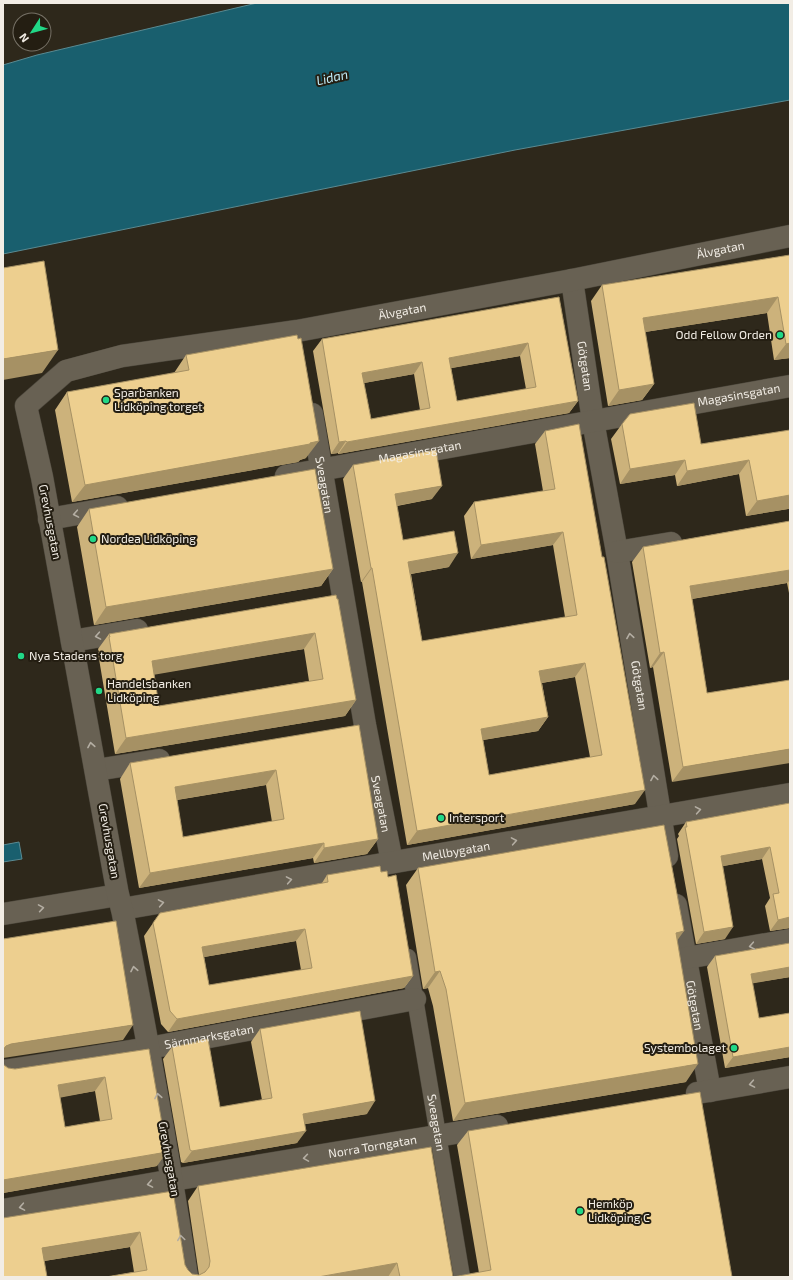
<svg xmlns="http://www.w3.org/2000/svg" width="793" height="1280" viewBox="0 0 793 1280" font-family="'Exo 2',sans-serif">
  <rect width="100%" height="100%" fill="#2e281b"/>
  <path fill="#195f6e" stroke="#5a8a92" d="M257,3H790V100L515,150L3,254V65L37,55Z
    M19,842L22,859L3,862V845Z"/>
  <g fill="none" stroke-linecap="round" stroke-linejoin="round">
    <defs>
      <g id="pedestrian">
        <path id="s1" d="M408,957L462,1277"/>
      </g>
      <g id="minor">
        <path id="s2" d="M572,280L593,421L617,552L667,856"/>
        <path id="s3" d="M312,414L365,725L392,862"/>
        <path id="s4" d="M286,476L790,386"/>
        <path d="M49,519L117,507"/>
        <path d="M617,552L671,543"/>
        <path d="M72,641L137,630"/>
        <path d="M96,770L159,760"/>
        <path id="s5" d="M676,905L710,1091"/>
        <path id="s6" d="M122,909L790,794"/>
        <path d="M3,914L118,895"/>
        <path d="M686,958L790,940"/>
        <path id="s7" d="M3,1071L149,1048L415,999"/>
        <path d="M697,1093L790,1077"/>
        <path id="s8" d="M3,1210L173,1180L497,1126"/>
        <path id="s9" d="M187,1277C169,1154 146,1032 122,909L118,895L42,477L26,406L66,371L122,356L297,331L572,280L790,236"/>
      </g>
    </defs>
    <use href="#pedestrian" stroke="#4b463b" stroke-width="17"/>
    <use href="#minor" stroke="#4b463b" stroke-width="23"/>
    <use href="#pedestrian" stroke="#686153" stroke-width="16"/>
    <use href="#minor" stroke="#686153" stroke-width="22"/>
  </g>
  <path fill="#ccb27b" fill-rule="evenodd" d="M790,255V358L774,360L767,313L645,332L654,384L642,400L608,406L591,301L602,285Z
    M559,297L578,401L569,413L338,454V453L331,454L313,351L322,339ZM520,356L526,389L457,401L451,368ZM414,374L420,410L371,419L364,383Z
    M186,355L306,458L300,460L298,462L72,502L55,410L67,392L174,373Z
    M622,424L701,444L790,430V509H788L746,516L739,474L677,486L675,475L620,484L611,439Z
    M545,431L635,804L407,845L362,582H361L343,479L353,465L432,499L397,506L403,540L449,567L411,574L422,641L565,617L553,545L471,559L464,516L474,502L543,491L535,444ZM575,677L590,757L489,775L483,740L538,731L548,717L542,683Z
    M89,509L333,569L321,586L94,625L77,527Z
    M790,521V598L787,583L692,599L707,693L790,680L672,782L653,667L650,668L632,562L643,547Z
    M336,595L356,700L345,716L115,754L98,653L99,652L98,649L109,634ZM304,649L309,681L159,706L154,674Z
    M359,725L378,839L367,854L314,863L313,858L139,888L120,779L130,763ZM266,785L272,822L183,837L177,800Z
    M790,803V928L770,931L765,906L770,898L762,859L723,866L725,939L696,944L677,839L679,836L678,834L686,822Z
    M418,868L677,941L686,1082L453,1121L433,1006L428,988L423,989L406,885Z
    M381,872L388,877L413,976L404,988L168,1032L161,1024L144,936L160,913L322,883L327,875ZM296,941L301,970L209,985L204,957Z
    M790,943V977L752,983L759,1018L790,1013V1057L725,1068L707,967L715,956Z
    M260,1029L367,1114L305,1124L297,1143L183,1163L181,1162L163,1059L172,1047L196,1042L197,1041L208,1039L220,1107L262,1100L251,1042Z
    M149,1049L157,1166L3,1193V1063L4,1065L8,1068L15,1069ZM95,1091L100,1121L65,1127L60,1097Z
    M468,1131L732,1277H106L134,1272L130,1247L44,1261L3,1277L173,1191L185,1265L188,1270L192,1274L199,1275L188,1201L198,1186L453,1277L479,1273L457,1145Z"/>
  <path fill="#a69164" d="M778,297L767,313L632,334L643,318Z
    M528,343L520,356L441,370L449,358Z
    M790,343V358L774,360L786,344Z
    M58,350L42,373L3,380V359Z
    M422,362L414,374L353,385L362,373Z
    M654,384L642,400L608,406L619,390Z
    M578,401L569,413L338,454L347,442Z
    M319,441L306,458L300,460L298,462L72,502L85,485Z
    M346,441L338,453L331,454L339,442Z
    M685,460L675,475L620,484L630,469Z
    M749,460L739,474L677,486L687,471Z
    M442,486L432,499L385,508L395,494Z
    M790,495V509H788L746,516L757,501Z
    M563,532L553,545L471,559L481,545Z
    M458,553L449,567L399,576L408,562Z
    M371,568H372L362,582H361Z
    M333,569L321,586L94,625L106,607Z
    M790,570V580L787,583L679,601L690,586Z
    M315,633L304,649L141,677L152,661Z
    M664,652L653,667L650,668L660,653Z
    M585,663L575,677L530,685L539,671Z
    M356,700L345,716L115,754L126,738Z
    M548,717L538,731L471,742L481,729Z
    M790,749V763L672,782L683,767Z
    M276,770L266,785L164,802L175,787Z
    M645,790L635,804L407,845L417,831Z
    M378,839L367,854L314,863L324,848Z
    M324,843L313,858L139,888L150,873Z
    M770,847L762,859L713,868L721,856Z
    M790,917V928L770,931L778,920Z
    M733,927L725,939L696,944L704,932Z
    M305,929L296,941L193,959L202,947Z
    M684,931L671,949L676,933Z
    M790,967V977L743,985L751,974Z
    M440,971L428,988L423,989L435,972Z
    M413,976L404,988L168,1032L177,1019Z
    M133,1025L123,1040L3,1058V1050L6,1046L11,1044Z
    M790,1047V1057L725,1068L733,1057Z
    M698,1064L686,1082L453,1121L465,1103Z
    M105,1077L95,1091L48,1100L58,1085Z
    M375,1101L367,1114L294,1126L303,1114Z
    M306,1131L297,1143L183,1163L192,1151Z
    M167,1152L157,1166L3,1193V1180Z
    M140,1232L130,1247L32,1263L42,1248Z
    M397,1263L388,1277H318Z"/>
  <path fill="#edcf8f" stroke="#a69164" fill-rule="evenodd" d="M790,255V343L786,344L778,297L643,318L654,384L619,390L602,285Z
    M44,261L58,350L3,359V268Z
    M559,297L578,401L347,442L346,441L339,442L322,339ZM528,343L536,387L457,401L449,358ZM422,362L430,408L371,419L362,373Z
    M297,335L298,339L301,338L319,441L310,443V444L85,485L67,392L189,370L186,355Z
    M694,403L701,444L790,430V495L757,501L749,460L687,471L685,460L630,469L622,424L630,414Z
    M579,424L602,557H604L645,790L417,831L372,568H371L353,465L436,450L442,486L395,494L403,540L454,531L458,553L408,562L422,641L577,615L563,532L481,545L474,502L555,489L545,431ZM585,663L602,755L489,775L481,729L548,717L539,671Z
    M315,469L333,569L106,607L89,509Z
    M790,521V570L690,586L707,693L790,680V749L683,767L664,652L660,653L643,547Z
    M336,595L337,599H338L356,700L126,738L109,637H110L109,634ZM315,633L323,679L159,706L152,661Z
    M359,725L378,839L324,848V843L150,873L130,763ZM276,770L284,819L183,837L175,787Z
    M790,803V917L778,920L773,894L779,893L770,847L721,856L733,927L704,932L685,827H687L686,822Z
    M664,825L684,931L676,933L698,1064L465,1103L446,989L440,971L435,972L418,868Z
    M380,866L381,872L387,871L388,877L396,875L413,976L177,1019L170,1011L153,923L160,913L328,882L327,875ZM305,929L312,968L209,985L202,947Z
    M116,921L133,1025L11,1044L6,1046L3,1050V939Z
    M790,943V967L751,974L759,1018L790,1013V1047L733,1057L715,956Z
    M360,1011L375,1101L303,1114L306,1131L192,1151L190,1150L172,1047L198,1042L197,1041L208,1039L220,1107L272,1098L260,1029Z
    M149,1049L167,1152L3,1180V1063L4,1065L8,1068L15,1069ZM105,1077L112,1119L65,1127L58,1085Z
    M700,1092L732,1277H400L397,1263L318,1277H106L147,1270L140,1232L42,1248L47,1277H3V1218L173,1191L185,1265L188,1270L192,1274L199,1275L205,1272L209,1267L210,1261L198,1186L431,1147L453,1277L491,1270L468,1131Z"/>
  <defs><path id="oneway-chevron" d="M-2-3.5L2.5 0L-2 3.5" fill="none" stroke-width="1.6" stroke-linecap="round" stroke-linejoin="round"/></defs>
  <g stroke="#b4aea3">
    <use href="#oneway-chevron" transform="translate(76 514) rotate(170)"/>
    <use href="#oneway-chevron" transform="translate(98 636) rotate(170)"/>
    <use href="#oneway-chevron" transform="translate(630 636) rotate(-99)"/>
    <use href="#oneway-chevron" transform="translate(91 745) rotate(-100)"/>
    <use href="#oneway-chevron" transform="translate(654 778) rotate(-99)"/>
    <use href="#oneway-chevron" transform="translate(698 810) rotate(-10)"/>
    <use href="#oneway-chevron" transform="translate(514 841) rotate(-10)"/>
    <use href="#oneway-chevron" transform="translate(289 880) rotate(-10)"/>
    <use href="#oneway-chevron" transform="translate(161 903) rotate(-10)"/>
    <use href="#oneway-chevron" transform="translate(41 908) rotate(-9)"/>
    <use href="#oneway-chevron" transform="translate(752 946) rotate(170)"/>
    <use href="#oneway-chevron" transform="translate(134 969) rotate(-101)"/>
    <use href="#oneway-chevron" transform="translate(752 1084) rotate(170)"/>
    <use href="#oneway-chevron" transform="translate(158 1096) rotate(-100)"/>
    <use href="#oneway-chevron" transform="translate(306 1158) rotate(171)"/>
    <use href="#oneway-chevron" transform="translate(150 1184) rotate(170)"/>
    <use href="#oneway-chevron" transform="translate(22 1207) rotate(170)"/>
    <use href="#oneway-chevron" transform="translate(181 1238) rotate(-98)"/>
  </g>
  <g fill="#21d887" stroke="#241e12" stroke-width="1.5">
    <circle cx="780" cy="335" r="4"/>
    <circle cx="106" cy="400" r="4"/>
    <circle cx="93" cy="539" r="4"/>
    <circle cx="21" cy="656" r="4"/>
    <circle cx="99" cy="691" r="4"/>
    <circle cx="441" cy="818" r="4"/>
    <circle cx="734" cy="1048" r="4"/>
    <circle cx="580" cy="1211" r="4"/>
  </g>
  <g text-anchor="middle" stroke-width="4" stroke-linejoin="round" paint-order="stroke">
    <g font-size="12" fill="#f2ede5" stroke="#241e12">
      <text dy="4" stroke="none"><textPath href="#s9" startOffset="1605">Älvgatan</textPath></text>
      <text dy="4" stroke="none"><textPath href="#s9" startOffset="1281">Älvgatan</textPath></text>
      <text dy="4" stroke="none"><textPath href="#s2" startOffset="87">Götgatan</textPath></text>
      <text dy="4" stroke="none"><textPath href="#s4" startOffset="460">Magasinsgatan</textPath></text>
      <text dy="4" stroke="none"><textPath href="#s4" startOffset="136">Magasinsgatan</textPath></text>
      <text dy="4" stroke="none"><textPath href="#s3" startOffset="72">Sveagatan</textPath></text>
      <text transform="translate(50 522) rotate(79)" y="4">Grevhusgatan</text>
      <text dy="4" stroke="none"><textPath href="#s2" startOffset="411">Götgatan</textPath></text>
      <text dy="4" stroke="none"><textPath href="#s3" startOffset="396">Sveagatan</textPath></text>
      <text transform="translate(109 841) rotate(80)" y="4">Grevhusgatan</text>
      <text dy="4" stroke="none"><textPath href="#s6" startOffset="339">Mellbygatan</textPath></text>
      <text dy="4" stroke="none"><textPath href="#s5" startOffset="102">Götgatan</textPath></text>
      <text dy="4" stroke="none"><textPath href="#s7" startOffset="209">Särnmarksgatan</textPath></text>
      <text dy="4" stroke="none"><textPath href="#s1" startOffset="168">Sveagatan</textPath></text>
      <text dy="4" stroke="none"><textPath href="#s8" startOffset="375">Norra Torngatan</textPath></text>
      <text transform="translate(169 1159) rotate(80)" y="4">Grevhusgatan</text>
    </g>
    <g font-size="12" fill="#f2ede5" stroke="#241e12" text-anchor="start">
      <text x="772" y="339" text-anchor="end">Odd Fellow Orden</text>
      <text x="114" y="397">Sparbanken<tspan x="114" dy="14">Lidköping torget</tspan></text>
      <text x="101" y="543">Nordea Lidköping</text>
      <text x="29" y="660">Nya Stadens torg</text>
      <text x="107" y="688">Handelsbanken<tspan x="107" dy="14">Lidköping</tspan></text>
      <text x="449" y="822">Intersport</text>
      <text x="726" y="1052" text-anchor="end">Systembolaget</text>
      <text x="588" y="1208">Hemköp<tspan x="588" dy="14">Lidköping C</tspan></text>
    </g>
    <g font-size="13" font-style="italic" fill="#c0ebf7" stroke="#241e12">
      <text transform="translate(332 77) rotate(-13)" y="5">Lidan</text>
    </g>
  </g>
  <rect width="793" height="1280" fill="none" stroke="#f2ede5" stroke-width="8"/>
  <g transform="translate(32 32) rotate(234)"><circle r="19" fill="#241e12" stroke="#767166"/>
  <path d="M0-3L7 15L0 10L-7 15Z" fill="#21d887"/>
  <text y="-6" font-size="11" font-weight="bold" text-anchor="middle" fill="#f2ede5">N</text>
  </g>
</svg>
